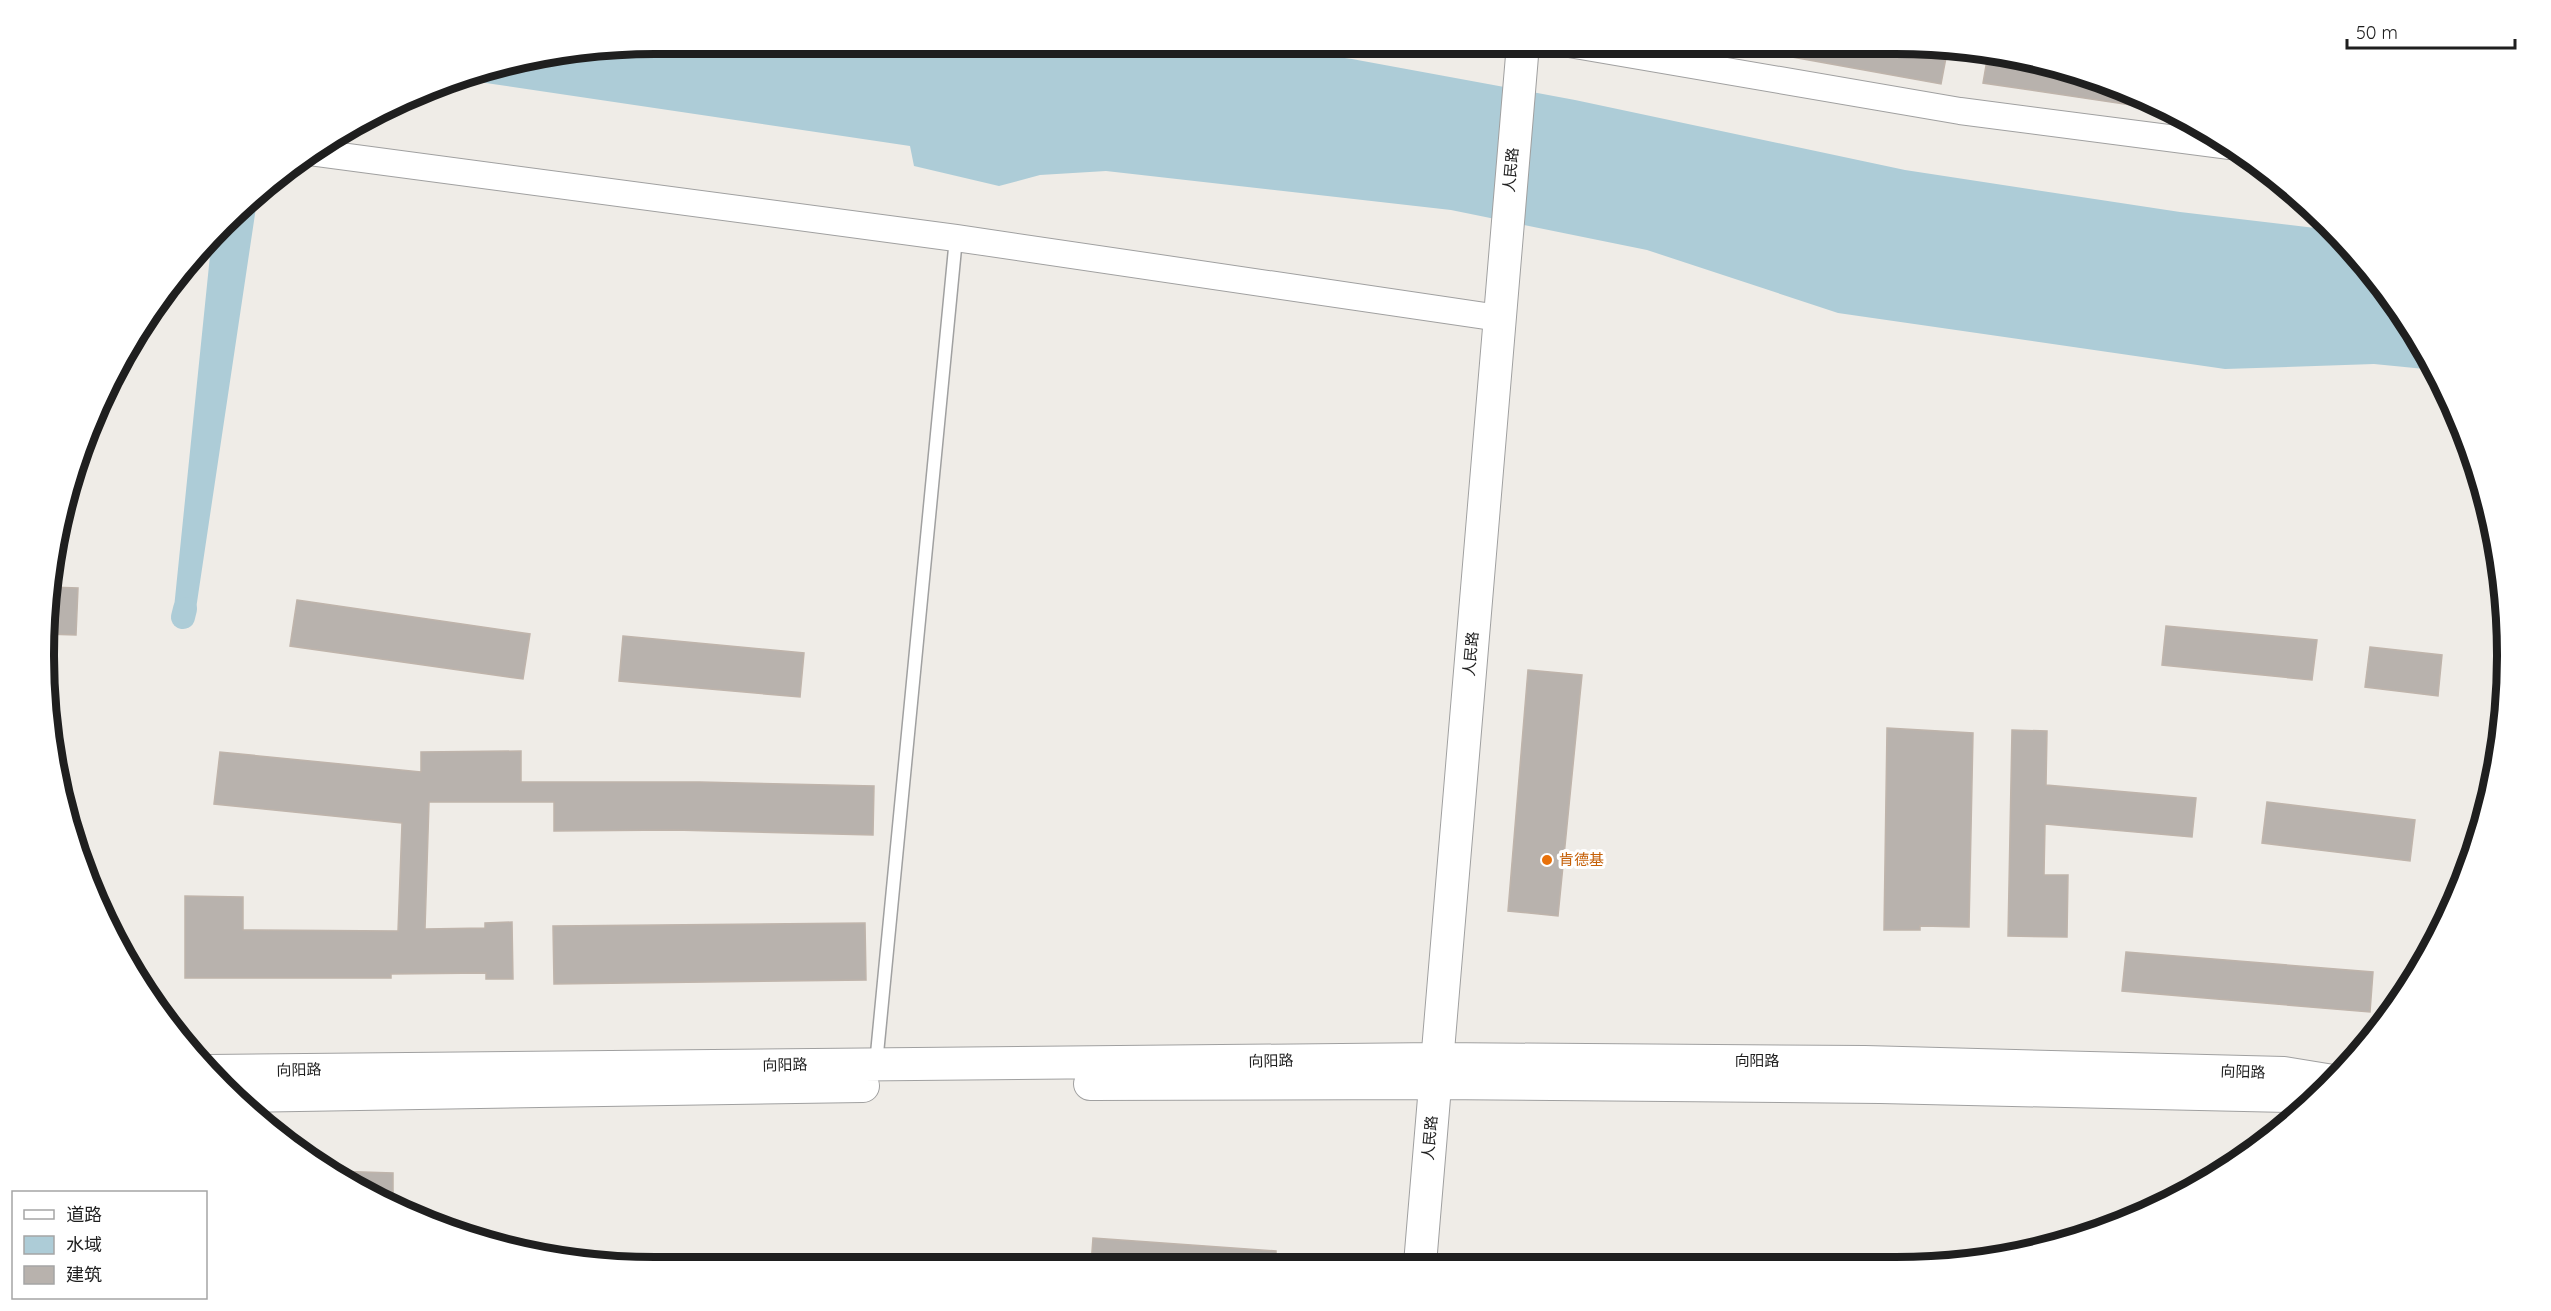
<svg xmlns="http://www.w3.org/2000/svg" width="2551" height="1311" viewBox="0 0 2551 1311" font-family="Quicksand,'Noto Sans SC',sans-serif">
  <rect width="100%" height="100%" fill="#efece7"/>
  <path fill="#adccd7" d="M656,44H1243L1352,59L1575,100L1905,170L2180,212L2332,230L2356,252L2426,350L2435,370L2374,364L2225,369L1838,313L1647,250L1451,210L1106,171L1040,175L999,186L914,166L910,146L479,82H445C511,52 585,50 656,44Z
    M258,194L196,609L174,608L212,236Z"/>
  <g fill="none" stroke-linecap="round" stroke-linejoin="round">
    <path stroke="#adccd7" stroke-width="24" d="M183,617L185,609"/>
  </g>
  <path fill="#b8b2ad" stroke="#bfb4ab" stroke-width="1.5" d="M1776,45H1935L1948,47L1941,84L1776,54Z
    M1988,54L2054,64L2146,99L2144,107L1983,83Z
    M49,587L78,588L76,635L45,634V615Z
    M297,600L530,634L523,679L290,646Z
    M2166,626L2317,640L2312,680L2162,665Z
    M623,636L804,653L800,697L619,681Z
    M2370,647L2442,655L2438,696L2365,687Z
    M1528,670L1582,675L1558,916L1508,911Z
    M1887,728L1973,733L1969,927L1920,926V930H1884Z
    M2012,730L2047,731L2046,785L2196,798L2192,837L2045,824L2044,875H2068L2067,937L2008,936Z
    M521,751V782H700L874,786L873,835L674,830L554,831V802H429L425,929L485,928V923L512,922L513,979H486V973L391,974V978H185V896L243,897V930L398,931L402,823L214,804L220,752L421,772V752Z
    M2267,802L2415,820L2410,861L2262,843Z
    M865,923L866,980L554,984L553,926Z
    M2126,952L2373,972L2370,1012L2122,991Z
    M332,1171L393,1173V1207L385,1204Z
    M1093,1238L1276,1251V1264L1091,1265Z"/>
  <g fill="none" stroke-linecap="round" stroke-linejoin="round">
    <defs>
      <path id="service" d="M876,1064L956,238"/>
      <path id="minor" d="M1569,44L1960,111L2230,146
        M310,152L956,238L1499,318"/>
      <path id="tertiary" d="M209,1071L1437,1059L1865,1062L2284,1073L2333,1081
        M1090,1084L1435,1083L1880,1087L2289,1096L2312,1100
        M231,1096L863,1086
        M1420,1264L1523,44"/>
    </defs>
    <use href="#service" stroke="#a0a0a0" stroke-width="15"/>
    <use href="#minor" stroke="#a0a0a0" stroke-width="28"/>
    <use href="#tertiary" stroke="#a0a0a0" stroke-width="34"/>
    <use href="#service" stroke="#fff" stroke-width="12"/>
    <use href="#minor" stroke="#fff" stroke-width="26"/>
    <use href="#tertiary" stroke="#fff" stroke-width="32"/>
  </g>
  <circle fill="#e8710a" stroke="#fff" stroke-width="2" cx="1547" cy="860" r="6"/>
  <g text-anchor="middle" stroke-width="6" stroke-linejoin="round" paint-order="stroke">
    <g font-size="15" fill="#1f1f1f" stroke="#fff">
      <text transform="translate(1511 170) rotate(-85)" y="5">人民路</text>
      <text transform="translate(1471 654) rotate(-85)" y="5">人民路</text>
      <text transform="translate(1271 1061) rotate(-1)" y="5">向阳路</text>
      <text x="1757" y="1066">向阳路</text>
      <text transform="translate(785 1065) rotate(-1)" y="5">向阳路</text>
      <text transform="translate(299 1070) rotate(-1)" y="5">向阳路</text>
      <text transform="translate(2243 1072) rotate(2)" y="5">向阳路</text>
      <text transform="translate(1430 1138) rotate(-85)" y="5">人民路</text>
    </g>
    <g font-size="15" fill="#c56008" stroke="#fff" text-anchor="start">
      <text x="1559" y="865">肯德基</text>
    </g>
  </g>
  <path d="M0 0H2551V1311H0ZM655 54H1896A601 601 0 0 1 2497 655V656A601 601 0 0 1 1896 1257H655A601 601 0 0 1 54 656V655A601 601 0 0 1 655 54Z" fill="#fff" fill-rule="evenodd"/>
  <path fill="none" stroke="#1f1f1f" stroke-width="8" d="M655 54H1896A601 601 0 0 1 2497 655V656A601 601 0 0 1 1896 1257H655A601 601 0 0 1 54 656V655A601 601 0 0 1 655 54Z"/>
  <rect x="12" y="1191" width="195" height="108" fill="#ffffff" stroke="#a5a5a5" stroke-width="1.5"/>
  <rect x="24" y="1210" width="30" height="9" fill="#ffffff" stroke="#a5a5a5" stroke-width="1.5"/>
  <text x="66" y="1221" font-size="18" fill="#1f1f1f">道路</text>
  <rect x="24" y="1236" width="30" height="18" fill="#adccd7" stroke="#a5a5a5" stroke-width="1.5"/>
  <text x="66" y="1251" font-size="18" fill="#1f1f1f">水域</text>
  <rect x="24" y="1266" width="30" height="18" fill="#b8b2ad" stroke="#a5a5a5" stroke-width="1.5"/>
  <text x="66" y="1281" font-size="18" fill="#1f1f1f">建筑</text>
  <path d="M2347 39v9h168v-9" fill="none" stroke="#1f1f1f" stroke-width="3"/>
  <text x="2356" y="39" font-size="18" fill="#1f1f1f" stroke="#ffffff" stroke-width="4.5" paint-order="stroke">50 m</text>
</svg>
